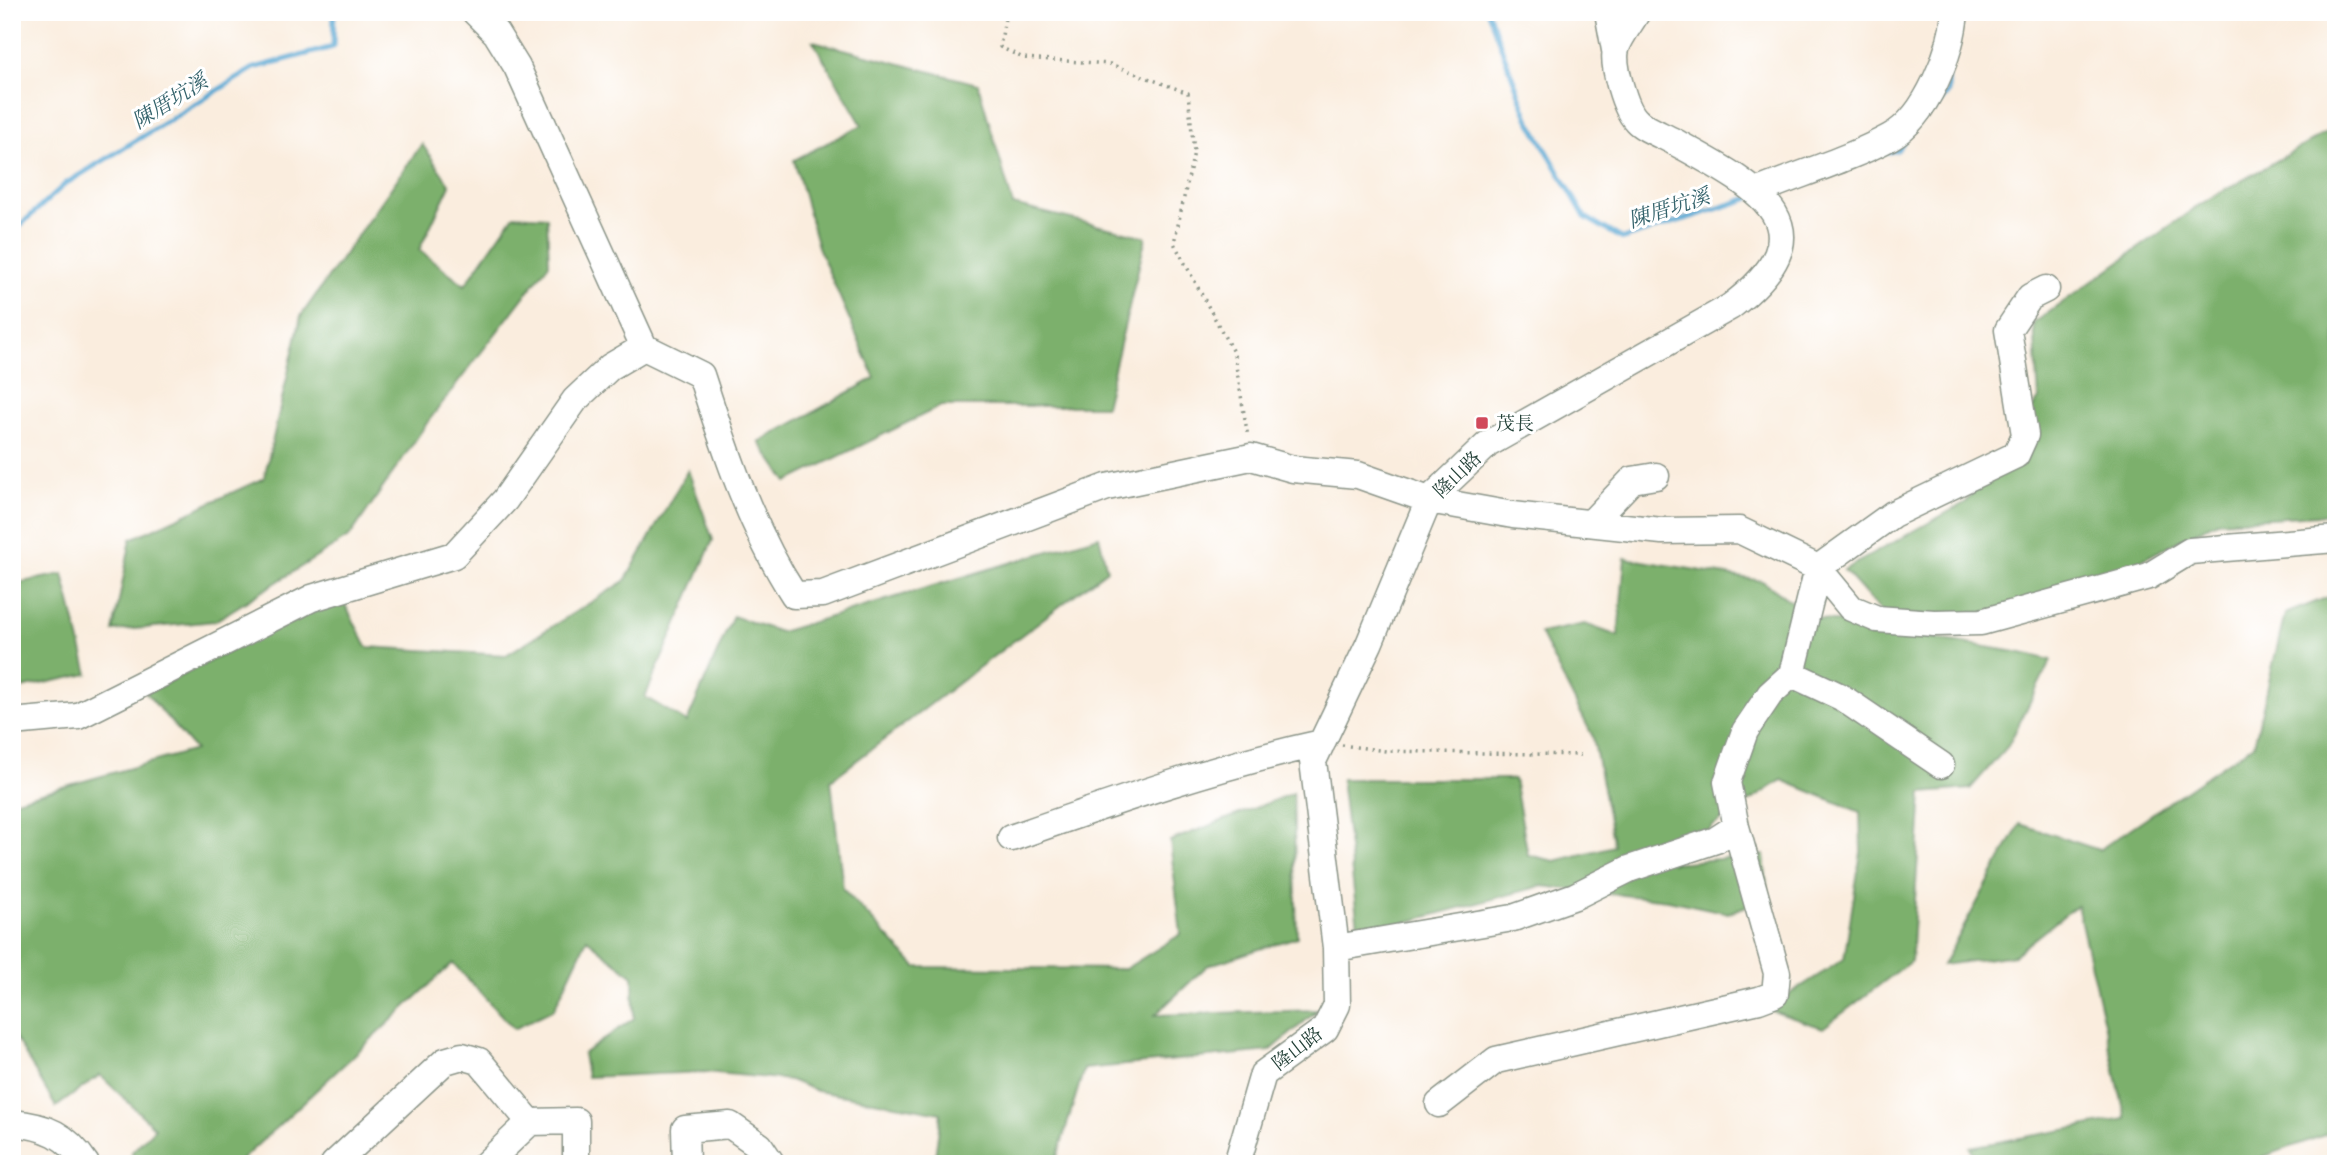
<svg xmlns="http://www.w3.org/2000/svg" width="2348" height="1176" viewBox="0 0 2348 1176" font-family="'IM FELL English','Noto Serif TC',serif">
  <rect width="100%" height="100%" fill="#fff"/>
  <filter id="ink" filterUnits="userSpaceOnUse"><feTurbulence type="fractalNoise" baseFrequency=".0143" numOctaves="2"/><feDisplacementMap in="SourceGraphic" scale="14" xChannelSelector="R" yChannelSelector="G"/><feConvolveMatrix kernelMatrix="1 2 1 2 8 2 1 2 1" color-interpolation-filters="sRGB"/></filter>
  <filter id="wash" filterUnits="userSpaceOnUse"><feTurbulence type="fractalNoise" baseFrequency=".00686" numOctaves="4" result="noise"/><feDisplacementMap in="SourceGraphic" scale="28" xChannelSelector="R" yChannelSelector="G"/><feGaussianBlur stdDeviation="1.57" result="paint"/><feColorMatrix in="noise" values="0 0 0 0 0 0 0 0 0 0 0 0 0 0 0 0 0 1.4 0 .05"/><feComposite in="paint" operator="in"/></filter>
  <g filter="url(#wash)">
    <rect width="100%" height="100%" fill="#faedde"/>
    <path fill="#7cb06c" stroke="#4e7650" stroke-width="2" d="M813,41L978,84L1013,205L1146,237L1105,406H941L787,482L759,442L875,378L818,247L794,160L862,125Z
      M2336,127V514L2217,521L2045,610L1886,617L1844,570L1966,502L2039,399L2034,323L2199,205Z
      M422,144L450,185L419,250L465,285L514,215L547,217L549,264L427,423L350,536L215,621L113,631L131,539L264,478L301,316Z
      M688,470L713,540L645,697L687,722L733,616L780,632L1099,536L1107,570L831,780L843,889L916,967L1125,969L1181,934L1170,841L1293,793L1297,937L1207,966L1155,1015L1318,1010L1270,1051L1084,1069L1055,1164H934L941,1113L817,1091L790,1080L705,1072L587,1077L583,1054L634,1018L633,976L587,939L554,1009L514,1029L453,963L237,1164H141L131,1153L155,1128L100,1075L56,1107L12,1032V801L195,750L146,693L340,595L367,647L506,655L625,581Z
      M1625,558L1762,581L1815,618L2022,653L2051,660L2008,746L1970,789L1922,793L1911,961L1823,1028L1766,1009L1844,959L1861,852L1860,812L1782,780L1714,825L1673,863L1764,855L1768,898L1728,913L1668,900L1541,886L1359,935L1341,779H1514L1528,855L1555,861L1614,846L1593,737L1540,633L1585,624L1618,636Z
      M63,574L88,674L12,690V584Z
      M2336,594V1131L2243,1164H1979L1970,1147L2126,1119L2077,905L2014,955L1943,965L2020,824L2099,850L2254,744L2285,614Z"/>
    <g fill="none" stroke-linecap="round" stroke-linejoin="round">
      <path stroke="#59a7d2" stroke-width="5" d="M1488,12L1528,118L1585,217L1623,239L1750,198
        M1934,110L1948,92V79
        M1885,153L1897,150L1903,143
        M12,233L65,184L254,68L333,47L334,12"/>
    </g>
  </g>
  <g filter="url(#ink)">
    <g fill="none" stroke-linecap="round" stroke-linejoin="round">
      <defs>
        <path id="minor" d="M475,12L496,33L517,67L644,347
          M1608,12L1615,50
          M1756,192C1799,174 1850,159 1890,137C1927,117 1952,51 1955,12
          M1591,523L1632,480L1656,476
          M1792,674L1841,697L1941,765
          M12,722L78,716L312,598L454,555L505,500L575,400L610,367L644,347L701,375C725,449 751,529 794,595L823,594L1107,487L1251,457L1293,469L1358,475L1429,500L1513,515L1662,531L1739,530L1818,568L1851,608L1877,619L1934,623L1981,622L2149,576L2190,551L2336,539
          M1011,838C1114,802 1216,766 1322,743
          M1336,948L1513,918L1575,896L1629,869L1716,840L1736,827L1727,782L1745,731L1770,694L1792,674L1818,568L1893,514L2016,455L2025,435L2008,330L2030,297L2046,289
          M1439,1104L1496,1060L1759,1000L1775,994L1777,973L1736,827
          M530,1122L576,1121V1164
          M12,1123C47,1126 67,1135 86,1164
          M334,1164L445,1061L462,1056L479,1061L530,1122
          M486,1164L530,1122
          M686,1164L685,1129L730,1125L760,1146L772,1164
          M1237,1164L1263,1074L1325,1029L1337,1005L1336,948L1313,761L1369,644L1429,500L1488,444L1730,307C1838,226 1753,185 1673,141C1662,135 1644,129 1636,120C1625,109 1612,65 1616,49C1619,37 1631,23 1637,12"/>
      </defs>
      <use href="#minor" stroke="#8c9589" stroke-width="29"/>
      <path stroke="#8c9589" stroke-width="3.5" stroke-dasharray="2 5" stroke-linecap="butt" d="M1006,12L1000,47L1023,58L1110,64L1188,93L1194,152L1174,243L1234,354L1248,437
        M1342,745L1386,751L1581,755"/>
      <use href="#minor" stroke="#fff" stroke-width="26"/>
    </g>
  </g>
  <rect fill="#d1495b" stroke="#fff" stroke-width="2.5" x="1475" y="416" width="14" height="14" rx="3.5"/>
  <g text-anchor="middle" stroke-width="6" stroke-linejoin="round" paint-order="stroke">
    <g font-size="19" fill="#1f3d34" stroke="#fff" text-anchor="start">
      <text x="1496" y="430">茂長</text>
    </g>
    <g font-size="19" fill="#1f3d34" stroke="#fff">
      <text transform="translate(1457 474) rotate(-44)" y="7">隆山路</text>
      <text transform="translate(1297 1048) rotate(-38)" y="7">隆山路</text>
    </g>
    <g font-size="21" font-style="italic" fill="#33626b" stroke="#fff">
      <text transform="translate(170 101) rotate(-32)" y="7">陳厝坑溪</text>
      <text transform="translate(1669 208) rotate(-18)" y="7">陳厝坑溪</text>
    </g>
  </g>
  <rect width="2348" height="1176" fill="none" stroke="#fff" stroke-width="42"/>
</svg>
